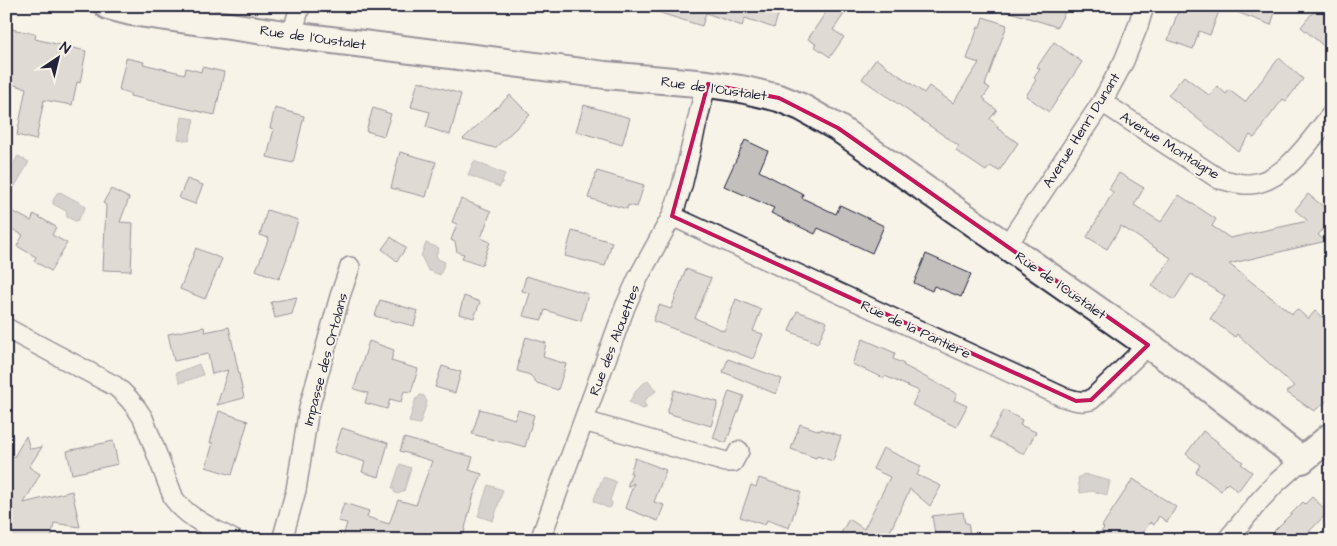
<svg xmlns="http://www.w3.org/2000/svg" width="1337" height="546" viewBox="0 0 1337 546" font-family="'Architects Daughter',sans-serif">
  <rect width="100%" height="100%" fill="#f7f3e8"/>
  <filter id="ink" filterUnits="userSpaceOnUse"><feTurbulence type="fractalNoise" baseFrequency=".02" numOctaves="2"/><feDisplacementMap in="SourceGraphic" scale="10" xChannelSelector="R" yChannelSelector="G"/><feConvolveMatrix kernelMatrix="1 2 1 2 8 2 1 2 1" color-interpolation-filters="sRGB"/></filter>
  <g filter="url(#ink)">
    <path fill="#aeabad" stroke="#76747f" d="M182,117L194,119L189,141L178,139Z
      M18,156L29,162L12,191L6,187V176Z
      M474,161L505,174L500,187L468,175Z
      M60,192L84,205L85,208L78,220L75,221L67,217L66,211L53,204V201L57,193Z
      M426,243L439,248L436,255L438,259L445,262L440,275L428,270L421,256Z
      M199,364L203,375L180,383L176,373Z
      M648,380L656,391L648,397L644,403L646,405V408L642,409L629,402L638,388Z
      M420,395L424,396L427,402L420,424L409,422L416,398L417,399Z
      M400,464L411,468L404,491L398,494L394,492V488H392Z
      M1084,474L1110,481L1107,495L1092,491L1080,493L1078,478Z
      M603,477L615,481L616,483L610,500L612,503L611,507L608,508L595,502L594,499Z
      M488,485L503,490L493,521L478,516Z"/>
    <path fill="#c2bfbd" stroke="#22223b" d="M651,6H781L774,28L745,18L742,26L706,13L702,26L651,10Z
      M830,6H833L844,14L833,30L844,37L830,57L814,46L816,44L808,39Z
      M1005,6H1068L1057,27L1004,10Z
      M1180,6H1221L1210,35L1199,31L1193,49L1168,40Z
      M1226,6H1277L1271,25L1226,8Z
      M1318,6H1331V52L1301,27Z
      M983,17L1007,25L985,85L990,88L983,98L986,100L985,101L997,110L990,119L998,126L997,128L1018,143L999,171L990,166L986,171L956,151L959,146L862,79L876,59L924,93L929,86L953,103L979,63L967,59L978,27H980Z
      M6,28L36,34L35,39L86,51L80,83L77,82L72,105L44,100L36,140L17,135L26,88L6,83Z
      M1054,42L1082,62L1049,112L1026,96L1036,80L1034,78L1040,69L1037,67Z
      M126,58L144,62L143,64L185,74L186,68L201,72L202,67L224,72L215,115L130,96V93L119,90Z
      M1279,58L1303,79L1286,101L1283,99L1262,126L1263,127L1254,138L1250,135L1238,151L1168,95L1184,76L1210,96L1217,86L1226,94L1229,90L1245,102Z
      M418,81L461,94L450,135L426,127L430,112L411,107Z
      M510,95L530,115L495,148L463,139Z
      M584,105L630,118L622,145L576,131Z
      M275,108L304,116L293,163L267,157L274,129L270,128Z
      M373,108L391,114L384,136L366,131Z
      M745,140L768,151L759,171L803,194L802,198L836,214L840,205L884,226L872,253L818,228L815,234L771,213L774,208L724,186Z
      M400,152L436,162L426,197L391,188Z
      M597,171L644,185L637,207L628,205L627,209L588,198Z
      M1119,173L1144,188L1134,205L1161,222L1179,195L1216,219L1212,226L1230,238L1308,221L1295,210L1308,194L1331,213V220L1318,235L1326,241L1229,264L1292,314L1297,309L1308,319L1315,311L1331,325V398L1314,411L1286,392L1294,386L1237,334L1235,337L1210,319L1225,296L1191,274L1174,300L1152,286L1171,258L1121,226L1107,249L1087,237L1113,192L1109,189Z
      M187,179L203,185L195,204L179,198Z
      M111,189L129,198L120,222L133,223L131,271L103,270L106,205L103,203Z
      M461,199L491,211L481,238L490,242L482,265L462,258L464,254L457,252L455,242L451,240L457,224L452,222Z
      M6,208L31,221L34,214L56,227L52,235L67,243L51,271L34,261L36,257L17,246L23,235L6,226Z
      M267,210L298,220L287,258L279,279L256,270L269,238L260,235Z
      M572,231L612,242L605,266L565,256Z
      M391,237L406,248L397,261L382,249Z
      M196,248L222,259L205,299L180,289Z
      M926,254L971,274L961,297L934,286L932,291L914,283Z
      M686,269L711,278L695,318L724,331L736,299L761,310L753,331L763,334L753,359L653,321L659,305L671,309Z
      M526,276L588,294L581,321L545,310L542,320L523,316L530,293L522,291Z
      M464,296L480,302L474,318L459,314Z
      M297,297L292,314L275,318L271,302Z
      M380,300L418,311L414,326L375,316Z
      M797,311L827,322L818,343L789,331Z
      M204,327L205,332L229,327L244,398L217,405L228,370L212,374L208,354L174,361L168,334Z
      M526,337L546,343L543,357L566,364L558,390L537,383L530,375L517,371L519,362L518,361Z
      M863,339L895,353L893,359L904,364L903,365L957,394L954,400L967,406L956,427L912,405L919,391L885,376L884,378L852,364Z
      M369,341L394,350L391,361L418,369L411,392L404,391L401,402L390,399L387,409L365,403L368,393L354,389Z
      M728,359L782,379L776,394L723,372Z
      M442,366L461,372L455,393L435,387Z
      M674,390L718,402L711,426L667,413Z
      M729,391L744,396L726,443L713,438Z
      M480,409L515,419L518,410L534,415L525,447L508,442H502L472,434Z
      M1004,410L1022,420L1020,425L1036,432L1024,454L990,437Z
      M219,411L248,421L232,475L206,467L213,443H210Z
      M800,424L820,431L821,429L841,436L833,461L817,456L816,458L791,449Z
      M342,428L388,443L379,477L362,472L365,462L334,452Z
      M1203,431L1218,442L1217,443L1243,462L1241,464L1252,472L1238,491L1228,483L1226,485L1225,484L1221,491L1196,472L1200,465L1186,454Z
      M26,436L30,449L42,447L29,467L40,474L24,503L72,491L80,527L54,523L51,540H6V453L14,457Z
      M404,438L473,457L469,470L482,474L474,494L462,540H342L347,523L338,521L344,503L369,511L367,517L389,524L398,500L416,505L432,461L400,451Z
      M113,441L118,464L72,474L67,451Z
      M883,448L921,466L917,475L941,486L930,506L910,489L886,540H837L849,519L864,529L890,477L873,469Z
      M635,458L666,470L654,502L664,505L658,521L625,508L634,483L627,487L632,473H630Z
      M759,478L801,492L789,528L767,520L765,525L740,517L751,485L756,487Z
      M1133,479L1176,507L1167,522L1159,516L1154,525L1150,522L1138,540H1095L1104,528L1102,526Z
      M1312,497L1328,512L1301,540H1283L1274,531L1303,502L1305,504Z
      M963,512L965,523H968L971,540H936L932,516Z"/>
    <g fill="none" stroke-linecap="round" stroke-linejoin="round">
      <defs>
        <path id="street" d="M292,35L300,6
          M1102,102L1219,179C1230,181 1240,185 1250,184C1285,182 1311,139 1331,115
          M672,216L1063,397C1073,400 1081,403 1091,400L1148,345
          M1006,247L1102,102L1124,61L1138,26L1144,6
          M6,328L115,386C127,395 135,405 143,418L174,499C189,519 212,528 234,540
          M584,421L726,462H733L739,451
          M282,540L296,490L309,408L340,296L350,267
          M540,540L625,307L638,278L672,216L682,186L703,97L708,84
          M1227,540L1260,500L1275,484L1302,460"/>
        <path id="secondary" d="M108,6L131,12L292,35L490,60L605,75L708,84L741,89L779,98L801,107L838,128L1198,380L1302,460L1331,436"/>
      </defs>
      <use href="#street" stroke="#22223b" stroke-width="22"/>
      <use href="#secondary" stroke="#22223b" stroke-width="30"/>
      <use href="#street" stroke="#f7f3e8" stroke-width="19"/>
      <use href="#secondary" stroke="#f7f3e8" stroke-width="26"/>
    </g>
  </g>
  <path d="M0 0H1337V546H0ZM708,84L779,98L838,128L1148,345L1091,400L1076,401L672,216Z" fill="#f7f3e8" fill-opacity=".55" fill-rule="evenodd"/>
  <path fill="none" stroke="#c2185b" stroke-width="4" stroke-linejoin="round" d="M708,84L779,98L838,128L1148,345L1091,400L1076,401L672,216Z"/>
  <g text-anchor="middle" stroke-width="4" stroke-linejoin="round" paint-order="stroke">
    <g font-size="14" fill="#22223b" stroke="#f7f3e8">
      <text transform="translate(313 37) rotate(8)" y="5">Rue de l'Oustalet</text>
      <text transform="translate(714 88) rotate(8)" y="5">Rue de l'Oustalet</text>
      <text transform="translate(1081 130) rotate(-58)" y="5">Avenue Henri Dunant</text>
      <text transform="translate(1170 145) rotate(32)" y="5">Avenue Montaigne</text>
      <text transform="translate(1061 285) rotate(35)" y="5">Rue de l'Oustalet</text>
      <text transform="translate(916 329) rotate(25)" y="5">Rue de la Pantière</text>
      <text transform="translate(614 340) rotate(-69)" y="5">Rue des Alouettes</text>
      <text transform="translate(325 359) rotate(-75)" y="5">Impasse des Ortolans</text>
    </g>
  </g>
  <rect width="1337" height="546" fill="none" stroke="#f7f3e8" stroke-width="25"/>
  <rect x="12" y="12" width="1312" height="521" fill="none" stroke="#22223b" stroke-width="2" filter="url(#ink)"/>
  <g transform="translate(58 58) rotate(35)" stroke="#f7f3e8" stroke-width="4" paint-order="stroke">
  <path d="M0-4L9 19L0 12L-9 19Z" fill="#22223b"/>
  <text y="-8" font-size="14" font-weight="bold" text-anchor="middle" fill="#22223b">N</text>
  </g>
</svg>
